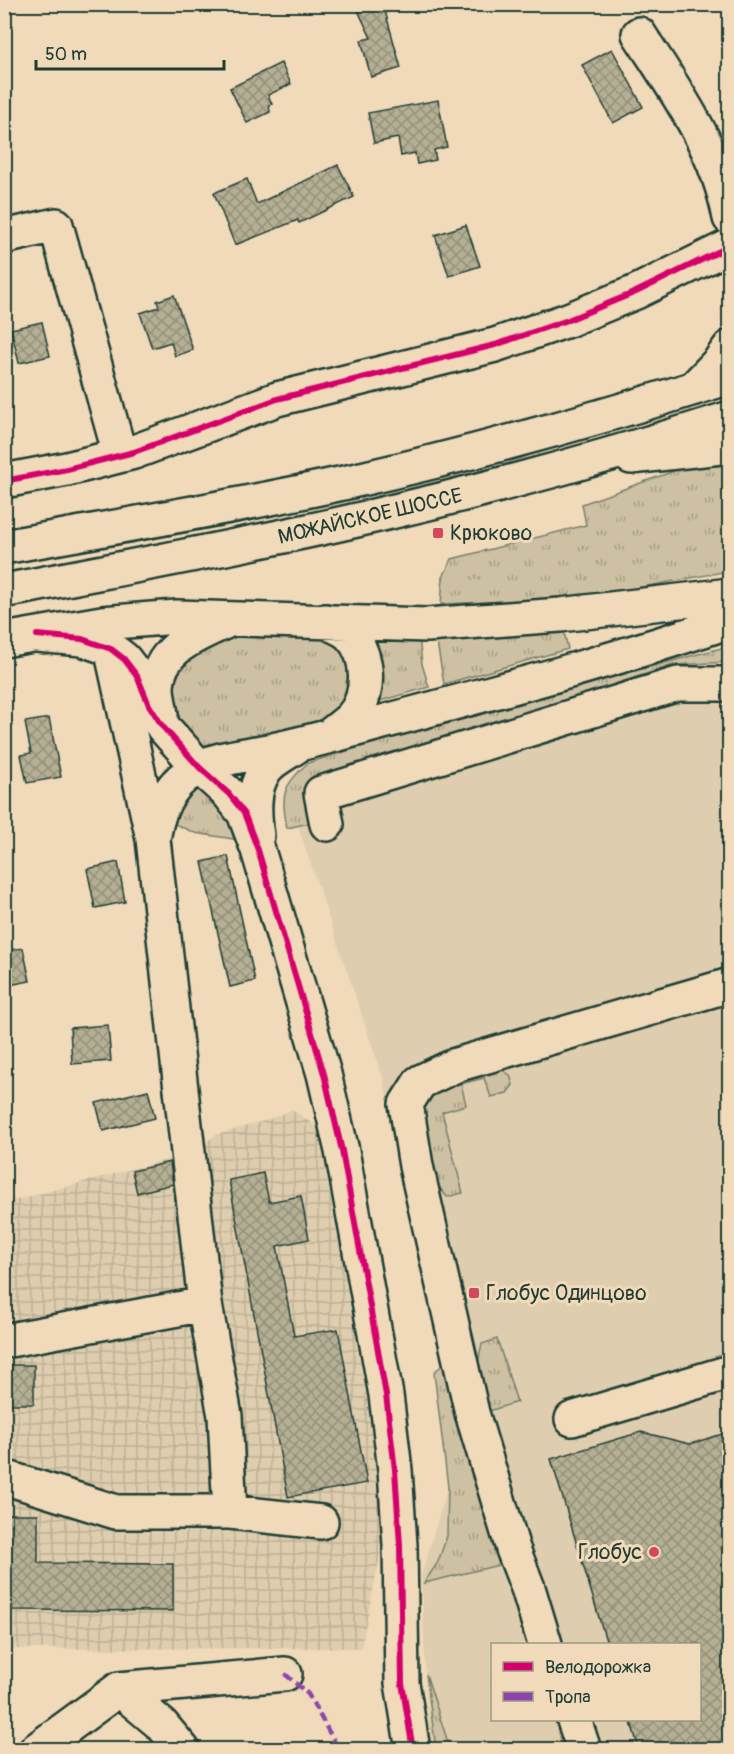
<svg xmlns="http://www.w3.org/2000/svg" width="734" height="1754" viewBox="0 0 734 1754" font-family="Pangolin,sans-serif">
  <defs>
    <pattern id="industrial-grid" width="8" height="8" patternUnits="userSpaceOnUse" patternTransform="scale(1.5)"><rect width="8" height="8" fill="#decdae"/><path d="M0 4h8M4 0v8" fill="none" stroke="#beb196"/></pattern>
    <pattern id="grass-tufts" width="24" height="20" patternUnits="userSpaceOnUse" patternTransform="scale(1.5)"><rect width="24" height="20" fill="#cec1a3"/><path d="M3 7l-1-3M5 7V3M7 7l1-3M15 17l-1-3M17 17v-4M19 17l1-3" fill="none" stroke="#a79e86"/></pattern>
    <pattern id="building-cross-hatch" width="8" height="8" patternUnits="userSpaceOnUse" patternTransform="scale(1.5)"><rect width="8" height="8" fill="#b5af94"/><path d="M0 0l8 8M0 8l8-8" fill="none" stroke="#93907a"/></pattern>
  </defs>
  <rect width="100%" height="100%" fill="#f0dab9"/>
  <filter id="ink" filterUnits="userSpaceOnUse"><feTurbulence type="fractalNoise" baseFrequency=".0167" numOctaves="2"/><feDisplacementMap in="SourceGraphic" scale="12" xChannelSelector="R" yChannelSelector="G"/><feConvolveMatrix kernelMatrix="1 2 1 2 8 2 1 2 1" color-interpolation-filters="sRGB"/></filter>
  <g filter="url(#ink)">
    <path fill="#decdae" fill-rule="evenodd" d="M729,679V1749H432L429,1742L421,1577L458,1451L384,1081L293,811ZM492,1644H700V1720H492Z"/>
    <path fill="url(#industrial-grid)" d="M292,1110L318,1127L388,1518L361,1648L5,1649V1203L188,1154L216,1135L264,1121Z"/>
    <path fill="url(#grass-tufts)" stroke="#767f6c" stroke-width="1.5" d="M702,464H729V571L582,598L441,604L443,577L452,559L586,525L582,504L674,471Z
      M563,627L568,649L444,684L436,637Z
      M318,633L343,651L351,670L338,714L313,728L235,750L200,746L177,728L169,696L176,665L218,635Z
      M419,637L422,664L429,687L369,704L365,638Z
      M729,646V662L673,665L441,741L307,804L309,823L287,828C281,795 282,786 308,763L437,723Z
      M188,787C220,792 228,809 234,839L195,833L166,820Z
      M501,1069L510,1075L513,1085L507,1093L491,1097L484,1078L461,1084L466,1105L442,1112L463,1193L447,1197C441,1189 433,1180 429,1170C423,1153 418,1107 430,1093C438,1085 488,1071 501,1069Z
      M497,1339L517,1402L483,1413C477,1383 474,1374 482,1344Z
      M444,1364L499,1565L424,1583L438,1562L447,1536L448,1487L434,1372Z
      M426,1674L450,1749H436Z"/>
    <path fill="url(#building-cross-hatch)" stroke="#1f3d34" stroke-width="1.5" d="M355,4H383L401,68L371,77L361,40L371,38Z
      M612,49L643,107L613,123L582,65Z
      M281,63L291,84L268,95L272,104L269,105L270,112L247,123L230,88Z
      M438,100L447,147L434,150L436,160L417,164L415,153L401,156L398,138L374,143L368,113Z
      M338,165L354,197L299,223L298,220L235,245L214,193L247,179L257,204Z
      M466,225L480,266L449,276L435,235Z
      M174,295L193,350L175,356L171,342L152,348L140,313L159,307L157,301Z
      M42,322L50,356L19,363L11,329Z
      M49,718L61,777L27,783L21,755L31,753L25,722Z
      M228,856L255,981L230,987L202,862Z
      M118,862L125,902L95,908L87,869Z
      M23,948L30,981L4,986V951Z
      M108,1025L111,1061L72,1064L70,1028Z
      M148,1090L155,1118L103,1131L96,1103Z
      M170,1162L173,1184L137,1193L132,1171Z
      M263,1173L269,1202L301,1196L309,1239L277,1246L294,1336L338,1329L367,1483L288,1497L229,1180Z
      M4,1365H34V1404H4Z
      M641,1432L690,1444L729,1432V1749H639L630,1719H699V1644H607L551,1459Z
      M4,1514H38V1563L173,1564V1611L4,1610Z"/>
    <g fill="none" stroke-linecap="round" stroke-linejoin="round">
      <defs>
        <path id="minor" d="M639,34C677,93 717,148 730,218
          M4,237L56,225L120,455
          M694,388L719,362L730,347
          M631,457L730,446
          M4,481L67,469L134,452L277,399L495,345L568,320L636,292L730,246
          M325,621C333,625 344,629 350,635C370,655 371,697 351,718C345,724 336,730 329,736
          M37,635L82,639L111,649L124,659L137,676L149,705L163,727L199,767L229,794L244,813L258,850L324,1074L342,1151L386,1395L395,1470L400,1545L402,1683L413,1750
          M4,640L102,623L177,617L427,625L560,615L730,595
          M113,657L153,839L205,1304L225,1416L230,1512
          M161,715C160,706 157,696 157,687C158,648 197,635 227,621
          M327,824L321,793L678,684H730
          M154,834C159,806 172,779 201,767C219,758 242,756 262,752C289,747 315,740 342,733C471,698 602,665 730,621
          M257,836C254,814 252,789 265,770C272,760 287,753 297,746
          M4,1341L205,1304
          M572,1419L730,1372
          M4,1477L116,1512H230L321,1522
          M545,1644L528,1588L513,1549L472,1413L416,1166L406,1104L420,1082L456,1065L730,985
          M119,1689L162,1725L183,1750
          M574,1720L584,1750
          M36,1750L119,1689L285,1674"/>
        <path id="major" d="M4,547C119,526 235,507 348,482C477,453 604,417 730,377
          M4,591C122,568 240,547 357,520C483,491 607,457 730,418"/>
      </defs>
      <use href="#minor" stroke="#1f3d34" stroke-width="38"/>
      <use href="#major" stroke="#1f3d34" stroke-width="38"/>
      <use href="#minor" stroke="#f0dab9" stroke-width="33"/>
      <use href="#major" stroke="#f0dab9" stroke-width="33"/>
      <path stroke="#8e44ad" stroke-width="4.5" stroke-dasharray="9 4.5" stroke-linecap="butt" d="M285,1674L308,1694L339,1750"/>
      <defs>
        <path id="cycleway" d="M4,481L67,469L134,452L277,399L495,345L568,320L636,292L730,246
          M37,635L82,639L111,649L124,659L137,676L149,705L163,727L199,767L229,794L244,813L258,850L324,1074L342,1151L386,1395L395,1470L400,1545L402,1683L413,1750"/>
      </defs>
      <use href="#cycleway" stroke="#f0dab9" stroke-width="10"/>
      <use href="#cycleway" stroke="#d6006c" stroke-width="6"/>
    </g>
  </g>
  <g fill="#d1495b" stroke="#f0dab9" stroke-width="2">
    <rect x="432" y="527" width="12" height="12" rx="3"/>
    <rect x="468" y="1287" width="12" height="12" rx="3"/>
    <circle cx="654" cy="1552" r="6"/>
  </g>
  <g text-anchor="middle" stroke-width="6" stroke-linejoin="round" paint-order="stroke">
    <g font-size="21" fill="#1f3d34" stroke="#f0dab9">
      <text transform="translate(370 516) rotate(-13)" y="7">МОЖАЙСКОЕ ШОССЕ</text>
    </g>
    <g font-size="21" fill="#1f3d34" stroke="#f0dab9" text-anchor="start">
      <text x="450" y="540">Крюково</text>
      <text x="486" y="1300">Глобус Одинцово</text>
      <text x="642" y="1559" text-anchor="end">Глобус</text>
    </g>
  </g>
  <rect width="734" height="1754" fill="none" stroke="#f0dab9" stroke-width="24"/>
  <rect x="12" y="12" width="710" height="1730" fill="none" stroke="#1f3d34" stroke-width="2" filter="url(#ink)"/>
  <rect x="491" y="1643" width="210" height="78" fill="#f0dab9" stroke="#9c9b84" stroke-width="1.5"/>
  <rect x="503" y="1662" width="30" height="9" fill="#d6006c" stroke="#9c9b84" stroke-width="1.5"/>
  <text x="545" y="1673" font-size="18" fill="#1f3d34">Велодорожка</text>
  <rect x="503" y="1692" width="30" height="9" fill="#8e44ad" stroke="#9c9b84" stroke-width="1.5"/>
  <text x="545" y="1703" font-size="18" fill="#1f3d34">Тропа</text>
  <path d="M36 60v9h188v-9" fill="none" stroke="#1f3d34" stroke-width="3"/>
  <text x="45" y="60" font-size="18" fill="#1f3d34" stroke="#f0dab9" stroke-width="4.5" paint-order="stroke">50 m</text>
</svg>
